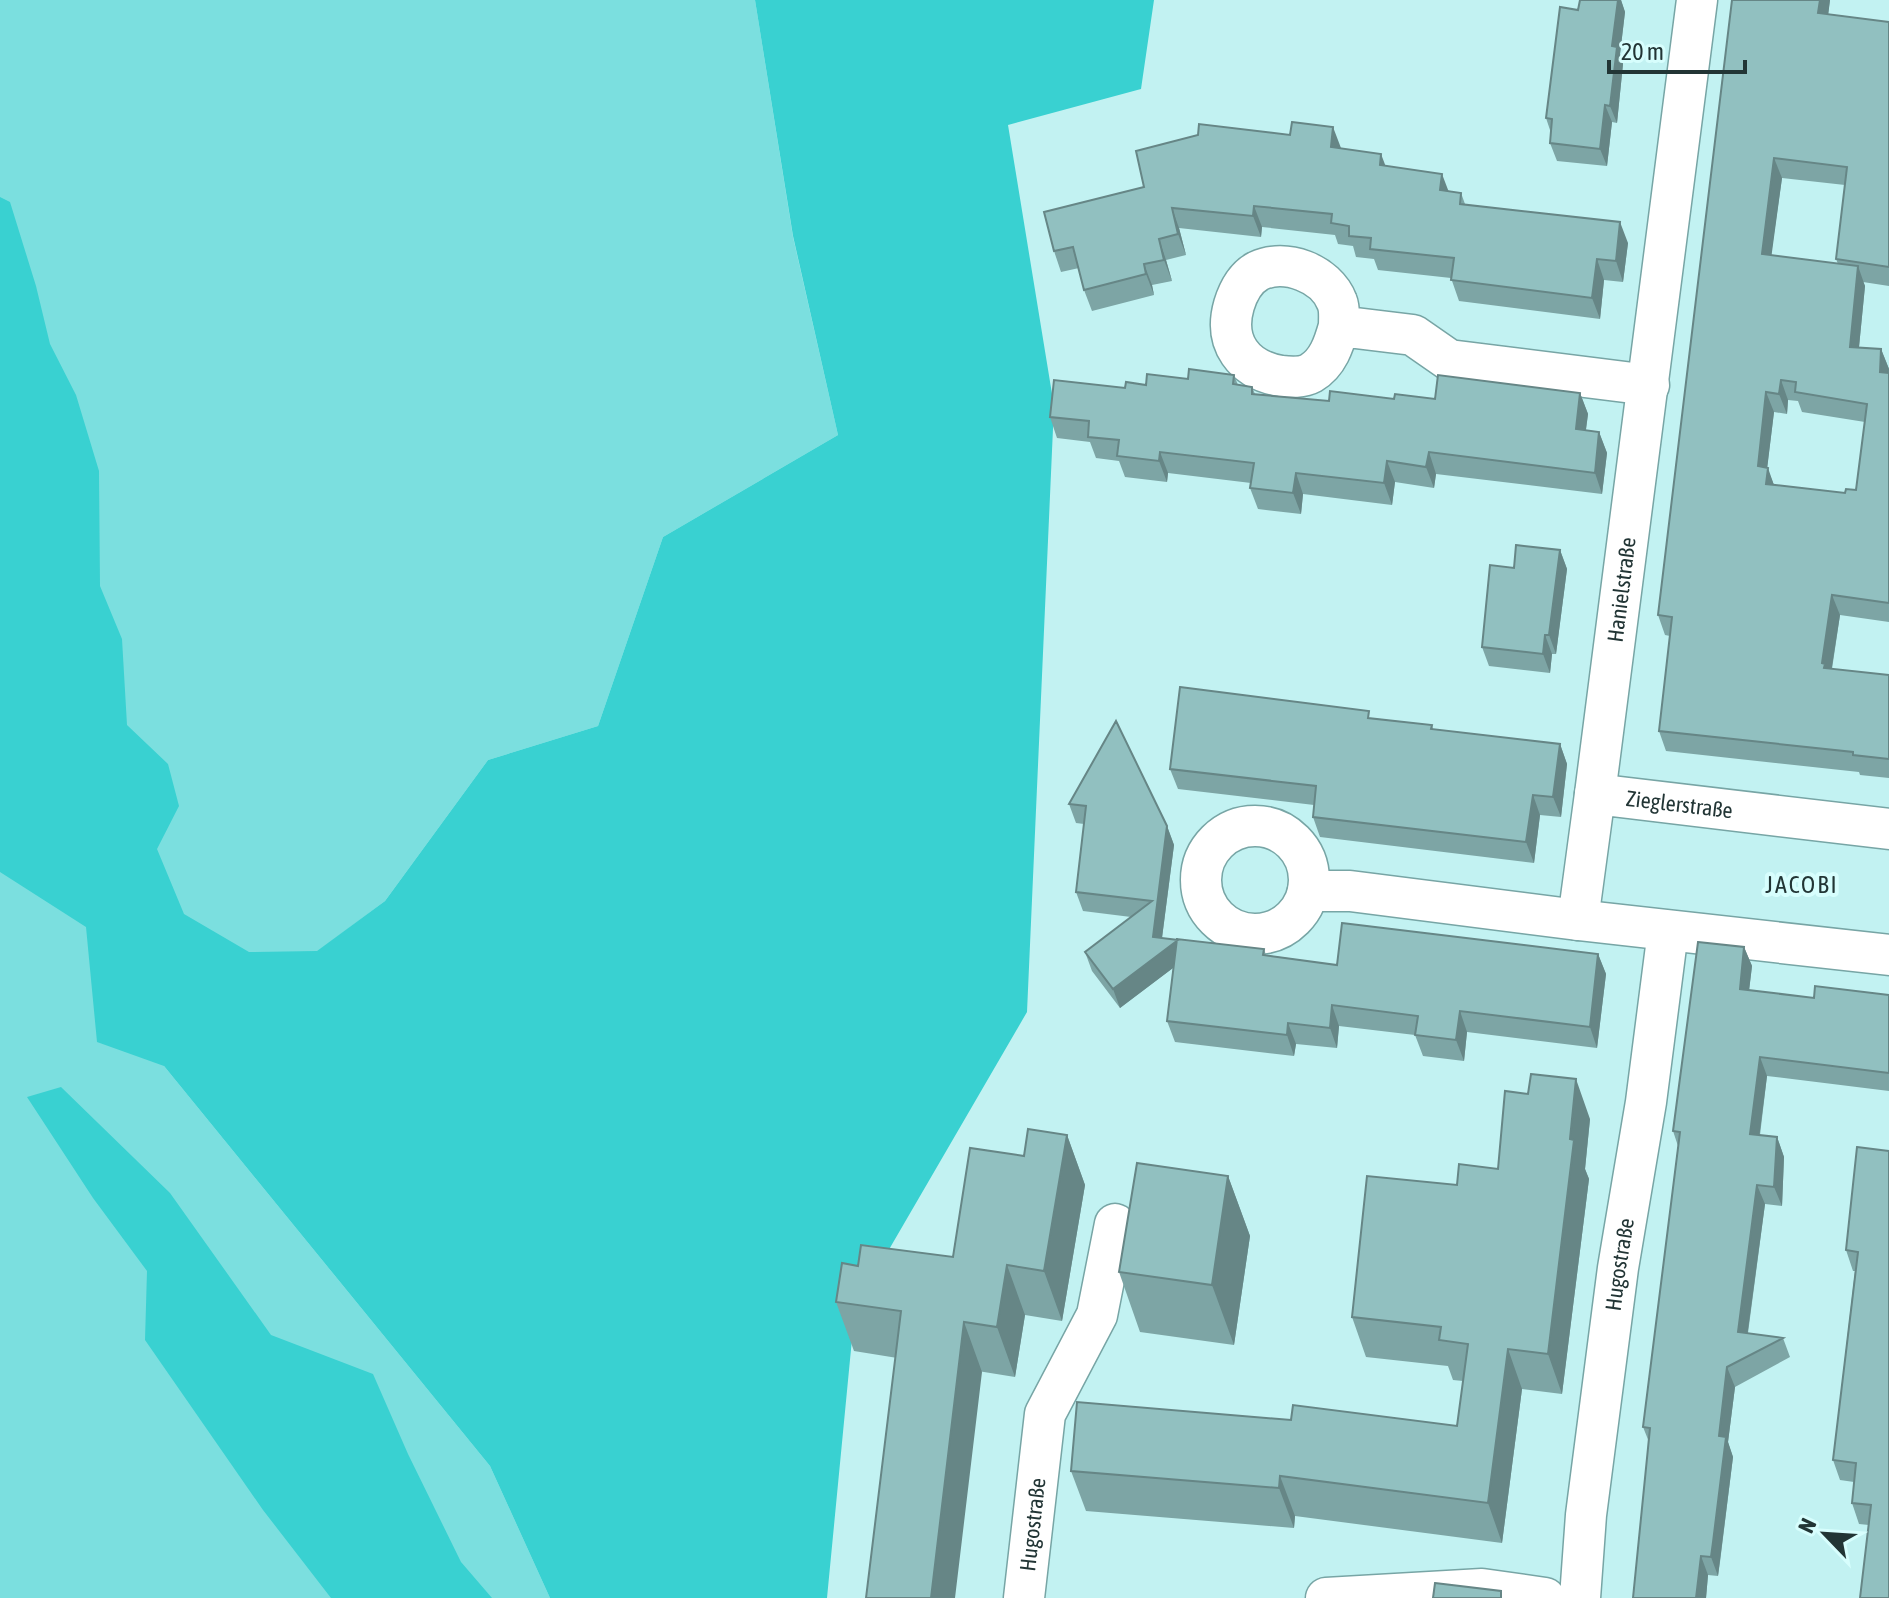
<svg xmlns="http://www.w3.org/2000/svg" width="1889" height="1598" viewBox="0 0 1889 1598" font-family="'Asap Condensed',sans-serif">
  <rect width="100%" height="100%" fill="#c2f2f2"/>
  <path fill="#7bdfdf" d="M0,0H755L793,237L838,435L663,537L598,726L488,760L385,901L164,1066L490,1466L550,1598H0Z"/>
  <path fill="#39d1d1" d="M755,0H1154L1141,89L1008,125L1054,406L1027,1012L855,1308L827,1598H550L490,1466L164,1066L97,1042L86,927L0,872V197L10,202L36,286L50,344L76,395L99,471L100,586L122,639L127,725L168,764L179,806L157,849L184,914L249,952L317,951L385,901L488,760L598,726L663,537L838,435L793,236Z
    M61,1087L170,1193L271,1335L373,1374L408,1454L461,1562L492,1598H331L263,1510L145,1340L147,1271L93,1198L27,1097Z"/>
  <g fill="none" stroke-linecap="round" stroke-linejoin="round">
    <defs>
      <g id="minor">
        <path d="M1339,326C1334,344 1328,363 1311,373C1302,378 1291,377 1281,376C1244,370 1223,343 1234,305C1238,292 1245,278 1258,271C1285,258 1326,273 1337,302C1340,309 1339,318 1339,326L1413,335L1449,360L1649,385"/>
        <path id="s1" d="M1595,794L1697,0"/>
        <circle cx="1255" cy="880" r="54"/>
        <path id="s2" d="M1308,891H1350L1578,920L1595,794L1889,829"/>
        <path d="M1578,920L1889,955"/>
        <path id="s3" d="M1024,1598L1045,1414L1097,1315L1115,1224"/>
        <path d="M1326,1598L1482,1589L1545,1598"/>
        <path id="s4" d="M1580,1598L1586,1515L1618,1268L1646,1102L1668,931"/>
      </g>
    </defs>
    <use href="#minor" stroke="#77a5a5" stroke-width="43"/>
    <use href="#minor" stroke="#fff" stroke-width="40"/>
  </g>
  <path fill="#7da5a5" fill-rule="evenodd" d="M1580,0H1621L1625,12L1620,54L1623,64L1617,123L1612,122L1607,166L1557,161L1550,143L1551,133L1546,118L1578,10Z
    M1732,0H1830L1828,14L1889,22V286L1863,282L1865,286L1859,347L1881,349L1889,369V622L1840,615L1832,669L1889,675V778L1860,775L1859,772L1666,751L1659,731L1670,636L1665,635L1658,615ZM1782,178L1845,185L1836,259L1838,264L1771,255ZM1788,400L1798,401L1802,412L1865,422L1856,490L1845,493L1774,485L1767,468L1774,412L1787,414Z
    M1341,148V149L1448,191L1461,193L1465,204L1628,243L1623,282L1604,280L1600,319L1459,301L1451,278L1378,270L1374,259L1356,257L1353,246L1338,244L1335,235L1262,227L1261,237L1179,228L1186,255L1166,260L1172,281L1152,285L1154,295L1092,311L1084,290L1079,268L1061,272L1054,251L1044,212Z
    M1234,375L1238,385L1252,387L1255,394L1329,401L1394,399H1435L1580,393L1588,414L1586,430L1599,432L1607,453L1602,494L1436,474L1434,488L1395,482L1392,505L1303,494L1301,514L1258,509L1250,488L1251,483L1168,473L1167,482L1125,477L1119,461L1096,458L1090,442L1057,438L1050,417L1125,388Z
    M1560,550L1567,569L1556,654H1552L1550,673L1489,666L1482,647L1514,568Z
    M1371,718L1432,725L1433,729L1560,744L1567,764L1561,817L1540,815L1534,863L1320,837L1313,817L1314,805L1178,789L1170,769Z
    M1116,721L1167,826L1174,845L1162,938L1264,949L1266,955L1337,965L1598,954L1606,974L1597,1048L1467,1032L1464,1061L1423,1056L1415,1035L1339,1026L1337,1048L1296,1044L1294,1056L1175,1042L1167,1021L1174,967L1120,1008L1092,971L1085,952L1131,917L1083,911L1076,892L1084,824L1076,823L1069,804Z
    M1744,947L1752,966L1749,990L1814,998L1889,995V1091L1767,1076L1760,1135L1777,1137L1784,1157L1782,1206L1765,1204L1748,1333L1783,1338L1790,1357L1735,1387L1728,1442L1733,1457L1720,1562L1718,1576L1708,1575L1706,1598H1633L1649,1442L1643,1427L1678,1146L1673,1131Z
    M1590,1119L1585,1169L1589,1179L1562,1394L1522,1389L1502,1543L1295,1516L1294,1528L1086,1511L1071,1471L1291,1420L1457,1426L1463,1381L1453,1380L1448,1366L1366,1357L1352,1317L1457,1185L1498,1169Z
    M1067,1135L1085,1185L1062,1321L1025,1315L1015,1377L854,1351L836,1302L858,1266L953,1257L1024,1156Z
    M1857,1147L1889,1598L1869,1525L1859,1524L1852,1503L1854,1482L1840,1480L1833,1460L1855,1271H1853L1846,1250Z
    M1228,1176L1250,1236L1234,1345L1140,1332L1119,1272Z"/>
  <path fill="#668686" d="M1618,0H1621L1625,12L1620,54L1623,64L1617,123L1610,106L1612,46Z
    M1820,0H1830L1826,33L1818,13Z
    M1605,105L1612,122L1607,166L1600,149Z
    M1333,127L1341,148L1338,168L1331,147Z
    M1381,154L1389,175L1380,165Z
    M1774,158L1782,178L1769,274L1762,254Z
    M1442,174L1450,195L1440,190Z
    M1254,206L1262,227L1261,237L1253,216Z
    M1172,208L1179,228L1186,255L1178,234Z
    M1620,222L1628,243L1623,282L1616,261Z
    M1159,239L1166,260L1172,281L1164,260Z
    M1597,259L1604,280L1600,319L1592,298Z
    M1144,264L1152,285L1154,295L1146,274Z
    M1858,266L1865,286L1857,367L1850,347Z
    M1881,349L1889,369L1888,392L1880,372Z
    M1781,380L1788,400L1787,414L1779,394Z
    M1766,392L1774,412L1765,486L1758,466Z
    M1580,393L1588,414L1583,450L1576,429Z
    M1599,432L1607,453L1602,494L1595,473Z
    M1160,452L1168,473L1167,482L1159,461Z
    M1429,452L1436,474L1434,488L1426,467Z
    M1387,461L1395,482L1392,505L1384,483Z
    M1768,468L1775,488L1766,484Z
    M1296,473L1303,494L1301,514L1293,493Z
    M1560,550L1567,569L1556,654L1549,635Z
    M1832,595L1840,615L1830,679L1822,663Z
    M1545,635L1552,654L1550,673L1543,654Z
    M1560,744L1567,764L1561,817L1553,797Z
    M1533,795L1540,815L1534,863L1526,842Z
    M1167,826L1174,845L1160,953L1178,940L1185,959L1120,1008L1113,989L1153,937Z
    M1744,947L1752,966L1747,1008L1740,989Z
    M1598,954L1606,974L1597,1048L1590,1027Z
    M1332,1005L1339,1026L1337,1048L1330,1028Z
    M1460,1011L1467,1032L1464,1061L1456,1040Z
    M1288,1023L1296,1044L1294,1056L1287,1035Z
    M1760,1057L1767,1076L1757,1154L1750,1134Z
    M1576,1079L1590,1119L1585,1169L1589,1179L1562,1394L1548,1354Z
    M1067,1135L1085,1185L1062,1321L1044,1271Z
    M1777,1137L1784,1157L1782,1206L1774,1187Z
    M1228,1176L1250,1236L1234,1345L1212,1285Z
    M1757,1185L1765,1204L1745,1352L1738,1332Z
    M1007,1265L1025,1315L1015,1377L997,1327Z
    M964,1322L982,1372L955,1598H931Z
    M1508,1349L1522,1389L1502,1543L1488,1503Z
    M1727,1367L1735,1387L1728,1442L1733,1457L1718,1576L1711,1557L1719,1436Z
    M1280,1476L1295,1516L1294,1528L1279,1488Z
    M1701,1556L1708,1575L1706,1598H1696Z"/>
  <path fill="#91c0c0" stroke="#668686" stroke-width="2" fill-rule="evenodd" d="M1580,0H1618L1612,46L1617,47L1610,106L1605,105L1600,149L1550,143L1552,119L1546,118L1560,7L1578,10Z
    M1732,0H1820L1818,13L1889,22V267L1836,259L1847,167L1774,158L1762,254L1858,266L1850,347L1881,349L1880,372L1889,373V603L1832,595L1822,663L1825,664L1824,668L1889,675V759L1853,755V752L1659,731L1672,617L1658,615ZM1781,380L1796,382L1795,392L1867,404L1856,490L1846,489L1845,493L1766,484L1768,468L1758,466L1766,392L1779,394Z
    M1292,122L1333,127L1331,147L1381,154L1380,165L1442,174L1440,190L1461,193L1460,204L1620,222L1616,261L1597,259L1592,298L1451,280L1454,258L1370,249L1371,238L1349,236V226L1331,223L1332,214L1254,206L1253,216L1172,208L1178,234L1159,239L1164,260L1144,264L1146,274L1084,290L1073,247L1054,251L1044,212L1144,187L1136,151L1198,135L1199,124L1290,135Z
    M1189,369L1234,375L1233,384L1252,387V394L1329,401L1330,391L1394,399L1395,394L1435,399L1438,375L1580,393L1576,429L1599,432L1595,473L1429,452L1426,467L1387,461L1384,483L1296,473L1293,493L1250,488L1254,463L1160,452L1159,461L1117,456L1119,440L1088,437L1089,421L1050,417L1054,380L1125,388L1126,382L1146,385L1147,374L1188,379Z
    M1516,545L1560,550L1549,635H1545L1543,654L1482,647L1490,565L1514,568Z
    M1180,687L1369,711L1368,718L1432,725L1431,729L1560,744L1553,797L1533,795L1526,842L1313,817L1316,786L1170,769Z
    M1116,721L1167,826L1153,937L1178,940L1113,989L1085,952L1152,901L1076,892L1086,806L1069,804Z
    M1342,923L1598,954L1590,1027L1460,1011L1456,1040L1415,1035L1418,1016L1332,1005L1330,1028L1288,1023L1287,1035L1167,1021L1177,939L1264,949L1263,955L1337,965Z
    M1698,942L1744,947L1740,989L1814,998L1815,986L1889,995V1073L1760,1057L1750,1134L1777,1137L1774,1187L1757,1185L1738,1332L1783,1338L1727,1367L1719,1436L1726,1437L1713,1542L1711,1557L1701,1556L1696,1598H1633L1650,1428L1643,1427L1680,1132L1673,1131Z
    M1531,1074L1576,1079L1570,1139L1574,1140L1548,1354L1508,1349L1488,1503L1280,1476L1279,1488L1071,1471L1077,1402L1291,1420L1293,1405L1457,1426L1468,1344L1439,1340L1441,1327L1352,1317L1367,1176L1457,1185L1459,1164L1498,1169L1505,1091L1528,1094Z
    M1028,1129L1067,1135L1044,1271L1007,1265L997,1327L964,1322L931,1598H866L901,1311L836,1302L842,1263L858,1266L861,1245L953,1257L970,1148L1024,1156Z
    M1857,1147L1889,1151V1598H1860L1871,1505L1852,1503L1856,1463L1833,1460L1858,1252L1846,1250Z
    M1137,1163L1228,1176L1212,1285L1119,1272Z
    M1435,1583L1501,1591V1598H1433Z"/>
  <g text-anchor="middle" stroke-width="8" stroke-linejoin="round" paint-order="stroke">
    <g font-size="22" fill="#223535" stroke="#d7fefd">
      <text dy="8" stroke="none"><textPath href="#s1" startOffset="206">Hanielstraße</textPath></text>
      <text dy="8" stroke="none"><textPath href="#s2" startOffset="484">Zieglerstraße</textPath></text>
      <text dy="8" stroke="none"><textPath href="#s4" startOffset="336">Hugostraße</textPath></text>
      <text dy="8" stroke="none"><textPath href="#s3" startOffset="74">Hugostraße</textPath></text>
    </g>
    <g font-size="24" letter-spacing="2" fill="#223535" stroke="#d7fefd">
      <text x="1802" y="893">JACOBI</text>
    </g>
  </g>
  <g transform="translate(1825 1534) rotate(295)" stroke="#d7fefd" stroke-width="6" paint-order="stroke">
  <path d="M0-6L14 30L0 20L-14 30Z" fill="#223535"/>
  <text y="-12" font-size="22" font-weight="bold" text-anchor="middle" fill="#223535">N</text>
  </g>
  <path d="M1609 60v12h136v-12" fill="none" stroke="#223535" stroke-width="4"/>
  <text x="1621" y="60" font-size="24" fill="#223535" stroke="#d7fefd" stroke-width="6" paint-order="stroke">20 m</text>
</svg>
